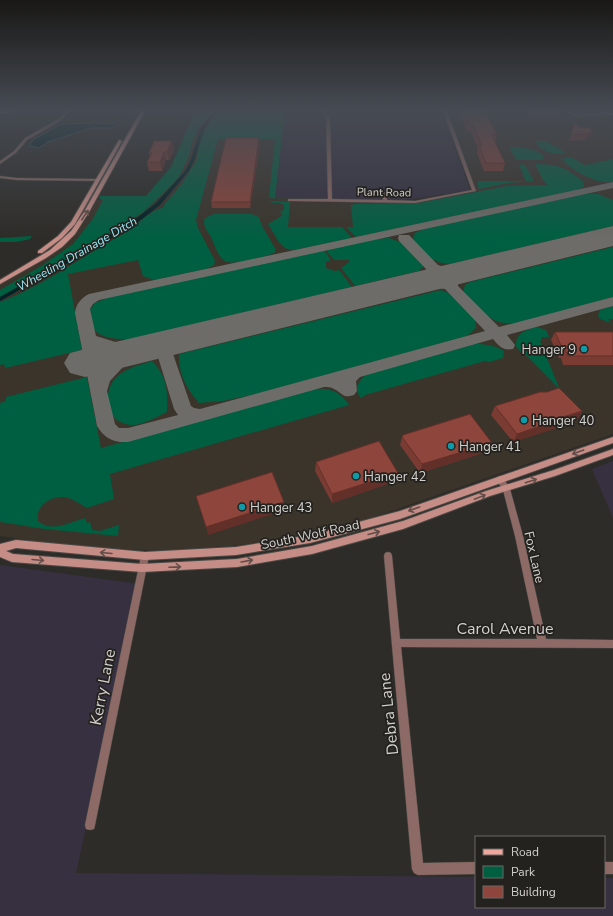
<svg xmlns="http://www.w3.org/2000/svg" width="613" height="916" viewBox="0 0 613 916" font-family="'Nunito Sans',sans-serif">
  <rect width="100%" height="100%" fill="#2e2c28"/>
  <path fill="#3a342b" d="M199,111H285L275,198H290V202L401,203L433,200L476,192L446,111H613V434L371,518L327,530L267,541L231,546L163,550L91,549L0,536V283L72,237L85,221L97,200L145,199L171,167L194,113H199Z"/>
  <path fill="#363041" d="M285,111H442L470,190L404,200L275,198Z
    M613,461V518L592,469Z
    M0,565L139,584L76,873L476,877V907H604V878H613V916H0Z"/>
  <path fill="#005f41" d="M199,111H215L199,127L191,145L190,153L180,175L172,185L142,213L50,270L0,297V290L43,265L73,244L92,220L103,200L99,199L100,196H146L171,167L194,113H199Z
    M221,111H285L275,198L290,199L269,198L275,139H218L196,220L198,228L215,261L214,265L206,269L154,280L143,276L138,260L68,274L82,350L5,368L4,364L0,365V302C43,286 81,257 121,235C136,227 147,212 164,207V205L181,185L198,158L197,157C201,138 205,122 221,111Z
    M535,141H546L566,153C554,155 542,153 535,141Z
    M509,147C520,147 537,148 544,157L542,160H518L516,159Z
    M571,157L585,165L613,159V182C595,184 573,171 561,159Z
    M520,164L525,165L534,181L508,183L479,189L477,183L479,181H526L519,165Z
    M535,164C558,164 564,167 583,181L584,187L577,190L356,237L346,227H353L351,205H354V204L419,203L507,186L547,185L543,180Z
    M585,194H598L613,200V226L450,264C435,264 418,252 413,238L415,233L424,229Z
    M269,201L290,202L288,227H342L352,238L294,250C280,251 275,234 268,224L283,215L280,213L284,209V205C279,201 273,205 269,201Z
    M214,214H252L259,217L262,226L275,248V252C268,257 232,266 225,261C218,257 214,244 211,237C207,231 202,225 205,218Z
    M32,236L30,239L16,242H0V238Z
    M389,238L403,243L422,264L424,266L419,271L355,286L341,268L349,262V260H334L326,250L376,239Z
    M613,247V297L519,323C491,327 480,310 463,292L465,285L470,282Z
    M324,250L331,260L326,262V268L335,271L339,270L352,287L131,339C110,340 87,337 89,311L95,303L109,297Z
    M441,290L451,294L475,319L476,328L467,336L256,394L223,401L199,403C187,389 178,374 179,354Z
    M613,306V319H608L611,323L600,319L598,315L600,310Z
    M537,327L546,330L549,337H541L542,340L540,341L560,390L527,356L523,355L516,346C516,332 526,330 537,327Z
    M475,344C485,344 495,345 504,351L503,358L489,362L485,361L365,395L361,398C353,389 359,380 367,374Z
    M152,361C167,376 168,391 167,412C146,422 131,434 111,415C110,407 106,398 109,390C114,371 136,366 152,361Z
    M87,377L101,448L316,389C330,388 341,392 349,405L110,474L114,499L87,508C80,504 72,498 64,497C50,496 35,506 38,521C51,533 71,522 85,518L87,523L90,522L92,530L100,531L119,525L118,536L45,529L0,522V403L6,401V397Z"/>
  <path fill="#002227" stroke="#3f5659" d="M98,123L116,124L113,128H91L48,142L39,148L29,146L33,140L61,124Z"/>
  <g fill="none" stroke-linecap="round" stroke-linejoin="round">
    <path fill="#002227" fill-rule="evenodd" d="M217,111H221L209,121L204,130L195,159L189,171L160,205L133,226L0,301V297L129,224L156,203L185,171L191,159L200,130L207,119Z"/>
    <path fill="#6d6c68" fill-rule="evenodd" d="M613,182V188L99,300L93,304L90,309L96,336L135,348L137,352L110,381L107,391L115,424L119,428H128L178,415L174,409L157,354C160,342 173,333 186,336L188,340L186,344L174,351L173,354L191,406L194,408L200,409L485,331L445,289L416,285L414,282L416,279L425,274L426,269L399,241L398,238L399,235H409L438,265L450,269L465,270L467,273L458,282V286L499,327L613,297V306L507,335L515,345L513,349C503,351 499,346 493,339L360,377L356,381L357,391L354,395C342,399 343,393 334,389C331,387 327,387 324,387L128,442C114,443 104,438 97,426L75,313C76,304 81,298 89,294ZM97,348L118,354L102,370Z"/>
    <path fill="#6d6c68" fill-rule="evenodd" d="M613,226V246L85,377L70,373L64,363L70,353L85,349Z"/>
    <defs>
      <path id="street" d="M66,111H70L64,118L57,123L27,140L16,153L0,164V161L14,151L25,138L55,121L62,116Z
        M321,111H325L330,117L332,199L383,200L382,193L384,192L386,193L387,200L415,201L472,190L443,111H447L476,191L415,203L288,201V199H328L326,117Z
        M566,111H570L573,113L580,115L594,114L601,112L602,111L613,113V115C598,112 580,123 566,111Z
        M0,176L17,178L98,179L100,180L98,181L17,180L0,178Z
        M500,476L503,477L510,489L523,536L546,639L613,640V648L401,647L423,863L476,862V874L418,875L414,873L412,869L384,556L385,553L388,552L391,553L392,556L400,639H537L515,536L503,490L496,479L497,477Z
        M145,552L148,553L149,556L95,825L94,829L90,830L86,829L85,825L141,556L142,553Z
        M604,862H613V874H604Z"/>
      <path id="secondary" d="M141,111H145L89,212L75,234L62,247L46,258L0,284V280L50,250L71,231L84,212Z
        M119,140L122,141L75,224L62,238L42,253H38V251L58,236L71,222Z
        M613,437V443L400,519L310,543L236,555L145,560L16,548L6,551L13,554L142,564L237,559L312,546L403,521L486,491L554,470L613,449V455L555,476L490,496L403,529L312,554L237,567L142,572L12,562L0,557V544L16,540L145,552L236,547L310,535L400,511Z"/>
      <path id="primary" d="M15,111L0,114V112Z"/>
    </defs>
    <use href="#street" stroke="#4c4a46" stroke-width="1"/>
    <use href="#secondary" stroke="#4c4a46" stroke-width="2"/>
    <use href="#primary" stroke="#4c4a46" stroke-width="2"/>
    <use href="#street" fill="#8d6a66" fill-rule="evenodd"/>
    <use href="#secondary" fill="#c58d86" fill-rule="evenodd"/>
    <use href="#primary" fill="#efa79e" fill-rule="evenodd"/>
  </g>
  <path fill="#7a3b33" d="M459,111H485L497,135L495,142L505,163L503,171H484L477,153L478,148L471,132H467Z
    M527,111H560L558,118H531Z
    M574,124L581,128L593,131L590,137L584,140L569,141Z
    M259,138L260,145L250,208H212L211,202Z
    M172,141L174,150L169,160H166L162,171H149L147,162L150,157L149,153Z
    M555,332H613V365H563L561,358H559L551,340Z
    M495,406L582,411L577,420L561,425L559,427L513,442L491,415Z
    M402,437L489,451L420,473L400,445Z
    M316,462L398,473L396,481L332,503L315,471Z"/>
  <path fill="#633029" d="M593,131L590,137L584,140L587,134Z
    M259,138L260,145L250,208V202Z
    M172,141L174,150L169,160L167,152Z
    M164,152L166,160L162,171L160,162Z
    M582,411L577,420L561,425L559,427L513,442L517,434Z
    M492,443L489,451L420,473L422,464Z
    M398,473L396,481L332,503V494Z
    M284,502L285,510L208,535L206,527Z"/>
  <path fill="#8e453b" stroke="#633029" d="M463,111H485L497,135H492L505,163H486L479,145L482,146L473,125H469Z
    M574,124L581,128L587,127L593,131L587,134L571,135Z
    M226,138H259L250,202H211Z
    M154,141H172L167,152H164L160,162H147L152,153H149Z
    M555,332H613V356H568L565,350H563Z
    M559,388L582,411L563,417L564,418L517,434L495,406L540,392H547Z
    M470,414L492,443L422,464L402,437L403,435Z
    M379,441L398,473L332,494L316,462Z
    M272,472L284,502L206,527L196,496Z"/>
  <defs><path id="oneway-shaft" d="M-6 0H5M1.5-3L5.5 0L1.5 3" fill="none" stroke-width="1.6" stroke-linecap="round" stroke-linejoin="round"/></defs>
  <g stroke="#644d48">
    <use href="#oneway-shaft" transform="translate(85 215) rotate(-57)"/>
    <use href="#oneway-shaft" transform="translate(578 452) rotate(160)"/>
    <use href="#oneway-shaft" transform="translate(531 481) rotate(-18)"/>
    <use href="#oneway-shaft" transform="translate(480 497) rotate(-22)"/>
    <use href="#oneway-shaft" transform="translate(414 509) rotate(161)"/>
    <use href="#oneway-shaft" transform="translate(374 533) rotate(-15)"/>
    <use href="#oneway-shaft" transform="translate(106 553) rotate(-175)"/>
    <use href="#oneway-shaft" transform="translate(38 560) rotate(5)"/>
    <use href="#oneway-shaft" transform="translate(247 561) rotate(-10)"/>
    <use href="#oneway-shaft" transform="translate(175 567) rotate(-2)"/>
  </g>
  <linearGradient id="sky" x2="0" y2="1"><stop stop-color="#191816"/><stop offset="0.46" stop-color="#464b53"/><stop offset="1" stop-color="#464b53" stop-opacity="0"/></linearGradient>
  <rect width="613" height="239" fill="url(#sky)"/>
  <g fill="#0f9aa8" stroke="#24221e" stroke-width="1.5">
    <circle cx="584" cy="349" r="4"/>
    <circle cx="524" cy="420" r="4"/>
    <circle cx="451" cy="446" r="4"/>
    <circle cx="356" cy="476" r="4"/>
    <circle cx="242" cy="507" r="4"/>
  </g>
  <g text-anchor="middle" stroke-width="3.5" stroke-linejoin="round" paint-order="stroke">
    <g font-size="11" fill="#d2d1ce" stroke="#24221e">
      <text transform="translate(384 192) rotate(1)" y="4">Plant Road</text>
    </g>
    <g font-size="12" font-style="italic" fill="#9beaf7" stroke="#24221e">
      <text transform="translate(77 254) rotate(-30)" y="4">Wheeling Drainage Ditch</text>
    </g>
    <g font-size="13" fill="#d2d1ce" stroke="#24221e" text-anchor="start">
      <text x="576" y="354" text-anchor="end">Hanger 9</text>
      <text x="532" y="425">Hanger 40</text>
      <text x="459" y="451">Hanger 41</text>
      <text x="364" y="481">Hanger 42</text>
      <text x="250" y="512">Hanger 43</text>
    </g>
    <g font-size="13" fill="#d2d1ce" stroke="#24221e">
      <text transform="translate(310 534) rotate(-12)" y="5">South Wolf Road</text>
      <text transform="translate(535 557) rotate(77)" y="5">Fox Lane</text>
    </g>
    <g font-size="16" fill="#d2d1ce" stroke="#24221e">
      <text x="505" y="634">Carol Avenue</text>
      <text transform="translate(102 687) rotate(-79)" y="6">Kerry Lane</text>
      <text transform="translate(388 714) rotate(-96)" y="6">Debra Lane</text>
    </g>
  </g>
  <rect x="475" y="836" width="130" height="72" fill="#24221e" stroke="#6a6864"/>
  <rect x="483" y="849" width="20" height="6" fill="#efa79e" stroke="#6a6864"/>
  <text x="511" y="856" font-size="12" fill="#d2d1ce">Road</text>
  <rect x="483" y="866" width="20" height="12" fill="#005f41" stroke="#6a6864"/>
  <text x="511" y="876" font-size="12" fill="#d2d1ce">Park</text>
  <rect x="483" y="886" width="20" height="12" fill="#8e453b" stroke="#6a6864"/>
  <text x="511" y="896" font-size="12" fill="#d2d1ce">Building</text>
</svg>
